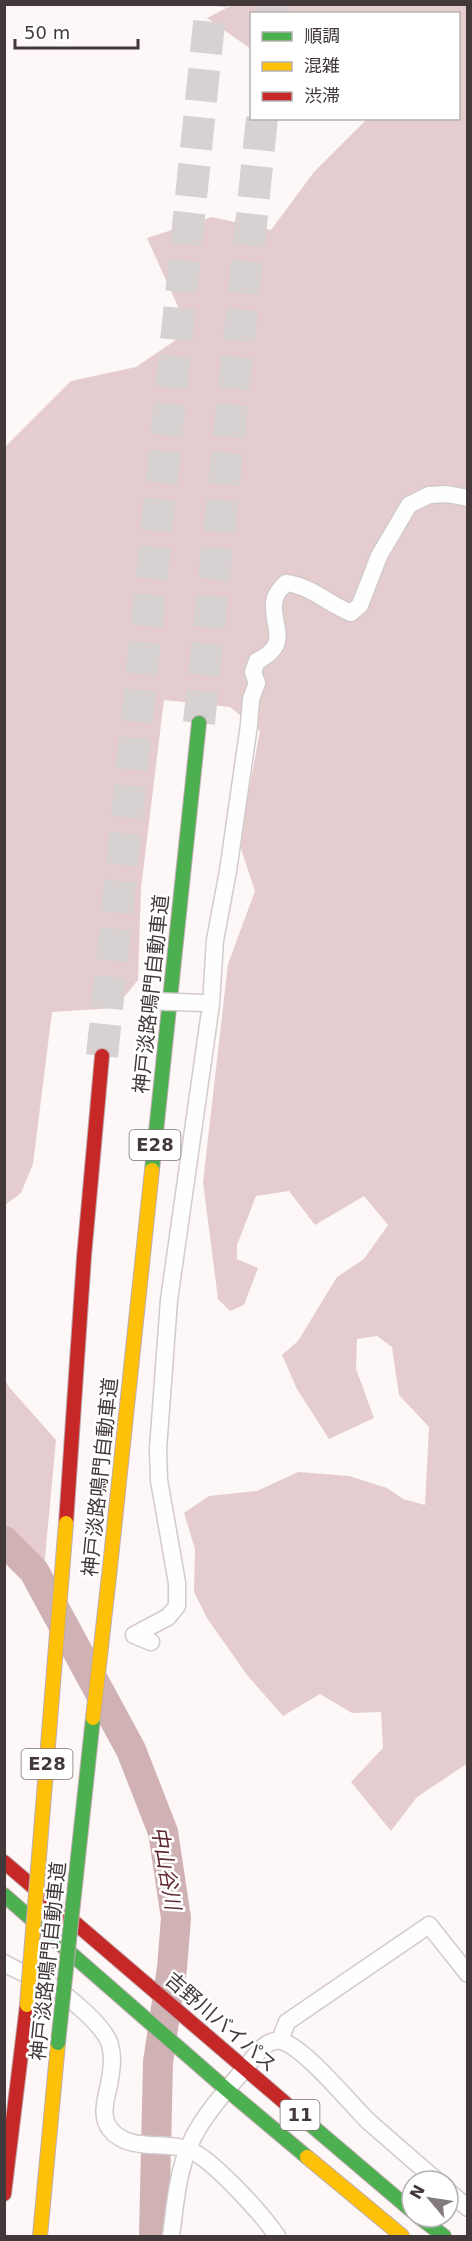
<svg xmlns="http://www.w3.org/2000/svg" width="472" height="2241" viewBox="0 0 472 2241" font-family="'DejaVu Sans','Noto Sans JP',sans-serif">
  <rect width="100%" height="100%" fill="#fdf7f8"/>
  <path fill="#e5ccce" d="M232,5H467L468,1763L417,1797L391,1831L351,1782L383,1748L381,1712L352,1713L320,1694L283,1716L247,1675L207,1618L194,1592L195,1549L184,1513L209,1496L257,1491L298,1472L349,1476L387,1488L403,1499L425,1505L429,1427L399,1395L392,1347L377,1336L357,1339L356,1369L374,1418L329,1439L297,1389L282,1355L298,1341L337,1277L364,1259L388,1225L364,1196L315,1225L289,1191L256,1196L237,1245V1259L258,1268L244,1305L230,1311L218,1299L203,1182L228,964L255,891L239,843L260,731L230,707L164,700L141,888L138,980L115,1008L52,1012L33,1164L21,1193L5,1205V447L71,381L136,367L189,331L147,238L212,217L271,230L314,172L367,119L458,118V14H252L251,49L207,18Z
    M4,1378L9,1387L56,1440L44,1568L28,1548L5,1525Z"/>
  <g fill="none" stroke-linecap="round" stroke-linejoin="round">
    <path stroke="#d0b2b5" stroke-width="30" d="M4,1541L34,1571L131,1750L163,1832L176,1918L172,1968L158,2062L154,2236"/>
    <path stroke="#d8d1d2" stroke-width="32" stroke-dasharray="32 16" stroke-linecap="butt" d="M273,14L274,4
      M199,723L262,118
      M102,1056L211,4"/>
    <defs>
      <path id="street" d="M151,1642L134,1635L168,1617L177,1606V1583L159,1480L158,1449L169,1300L211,1004L215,940L228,871L249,725L251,699L257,683L253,672L257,661C291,644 272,628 274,603C275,594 280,589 286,583C309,585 330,605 351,613L360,605L379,556L409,505L429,495L447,494L468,498
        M4,1963C19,1972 35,1977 50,1985C66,1994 106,2027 110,2045C114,2058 111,2072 109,2085C106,2099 100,2116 110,2129C128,2152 162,2141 187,2149C210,2156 263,2215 277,2236
        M280,2040L287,2022L429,1925L468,1974
        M448,2191L468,2208
        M171,2236C176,2199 178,2160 199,2127C212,2105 230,2086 247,2066C255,2056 266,2038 281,2041C303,2046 350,2103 368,2121C391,2141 414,2161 437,2181"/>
      <path id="fast" d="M152,1170L199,723
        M4,1895L226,2089L307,2157
        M298,2114L412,2211
        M419,2217L444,2236"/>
      <path id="slow" d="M110,1567L152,1170
        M307,2157L402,2236
        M40,2236L58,2043"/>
      <path id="jam" d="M66,1523L84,1257L102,1056
        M4,1862L298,2114
        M4,2194L27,2005"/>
    </defs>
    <use href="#street" stroke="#d2cacb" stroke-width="19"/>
    <use href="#fast" stroke="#bfabae" stroke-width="16"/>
    <use href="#slow" stroke="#bfabae" stroke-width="16"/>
    <use href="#jam" stroke="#bfabae" stroke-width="16"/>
    <use href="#street" stroke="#fffefe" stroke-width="16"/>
    <use href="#fast" stroke="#4caf50" stroke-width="14"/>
    <use href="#slow" stroke="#ffc107" stroke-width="14"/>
    <use href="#jam" stroke="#c62828" stroke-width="14"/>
    <defs>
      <path id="street-bridge" d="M149,1001L203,1003"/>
      <path id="fast-bridge" d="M58,2043L93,1718"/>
      <path id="slow-bridge" d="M93,1718L110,1567
        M27,2005L66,1523"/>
    </defs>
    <use href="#street-bridge" stroke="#d2cacb" stroke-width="19" stroke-linecap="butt"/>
    <use href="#fast-bridge" stroke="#bfabae" stroke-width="16" stroke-linecap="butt"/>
    <use href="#slow-bridge" stroke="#bfabae" stroke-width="16" stroke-linecap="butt"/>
    <use href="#street-bridge" stroke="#fffefe" stroke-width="16"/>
    <use href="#fast-bridge" stroke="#4caf50" stroke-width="14"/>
    <use href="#slow-bridge" stroke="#ffc107" stroke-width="14"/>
  </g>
  <g text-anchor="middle" stroke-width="5" stroke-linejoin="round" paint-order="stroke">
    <g fill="#fff" stroke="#7b7475" stroke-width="1.5">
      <rect x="129.5" y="1130" width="51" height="30" rx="4.5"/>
      <rect x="21.5" y="1749" width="51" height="30" rx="4.5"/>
      <rect x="280.5" y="2100" width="39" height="30" rx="4.5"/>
    </g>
    <g font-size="18" font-weight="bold" fill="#43393a">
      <text x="155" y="1151">E28</text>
      <text x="47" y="1770">E28</text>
      <text x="300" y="2121">11</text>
    </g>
    <g font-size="20" fill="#43393a" stroke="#fff">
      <text transform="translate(151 994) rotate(-84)" y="7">神戸淡路鳴門自動車道</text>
      <text transform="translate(100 1477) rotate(-84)" y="7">神戸淡路鳴門自動車道</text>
      <text transform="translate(48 1961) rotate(-84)" y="7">神戸淡路鳴門自動車道</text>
      <text transform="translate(221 2022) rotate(41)" y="7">吉野川バイパス</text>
    </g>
    <g font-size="21" font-style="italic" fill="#602932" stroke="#fff">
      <text transform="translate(166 1868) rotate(80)" y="7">中山谷川</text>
    </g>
  </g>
  <rect width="472" height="2241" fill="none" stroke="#43393a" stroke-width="12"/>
  <rect x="250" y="12" width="210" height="108" fill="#ffffff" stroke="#b4b0b0" stroke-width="1.5"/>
  <rect x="262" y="32" width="30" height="9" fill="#4caf50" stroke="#b4b0b0" stroke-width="1.5"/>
  <text x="304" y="42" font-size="18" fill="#43393a">順調</text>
  <rect x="262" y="62" width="30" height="9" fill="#ffc107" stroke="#b4b0b0" stroke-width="1.5"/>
  <text x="304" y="72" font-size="18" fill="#43393a">混雑</text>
  <rect x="262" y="92" width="30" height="9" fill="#c62828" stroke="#b4b0b0" stroke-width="1.5"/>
  <text x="304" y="102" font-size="18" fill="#43393a">渋滞</text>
  <g transform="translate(430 2199) rotate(299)"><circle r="28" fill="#ffffff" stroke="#b4b0b0" stroke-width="1.5"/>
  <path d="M0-4.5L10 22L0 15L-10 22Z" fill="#847c7c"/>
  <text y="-9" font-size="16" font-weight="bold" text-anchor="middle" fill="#43393a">N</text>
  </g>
  <path d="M15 39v9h123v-9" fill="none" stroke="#43393a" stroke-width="3"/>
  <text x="24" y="39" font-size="18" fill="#43393a" stroke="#ffffff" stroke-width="4.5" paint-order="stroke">50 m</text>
</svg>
